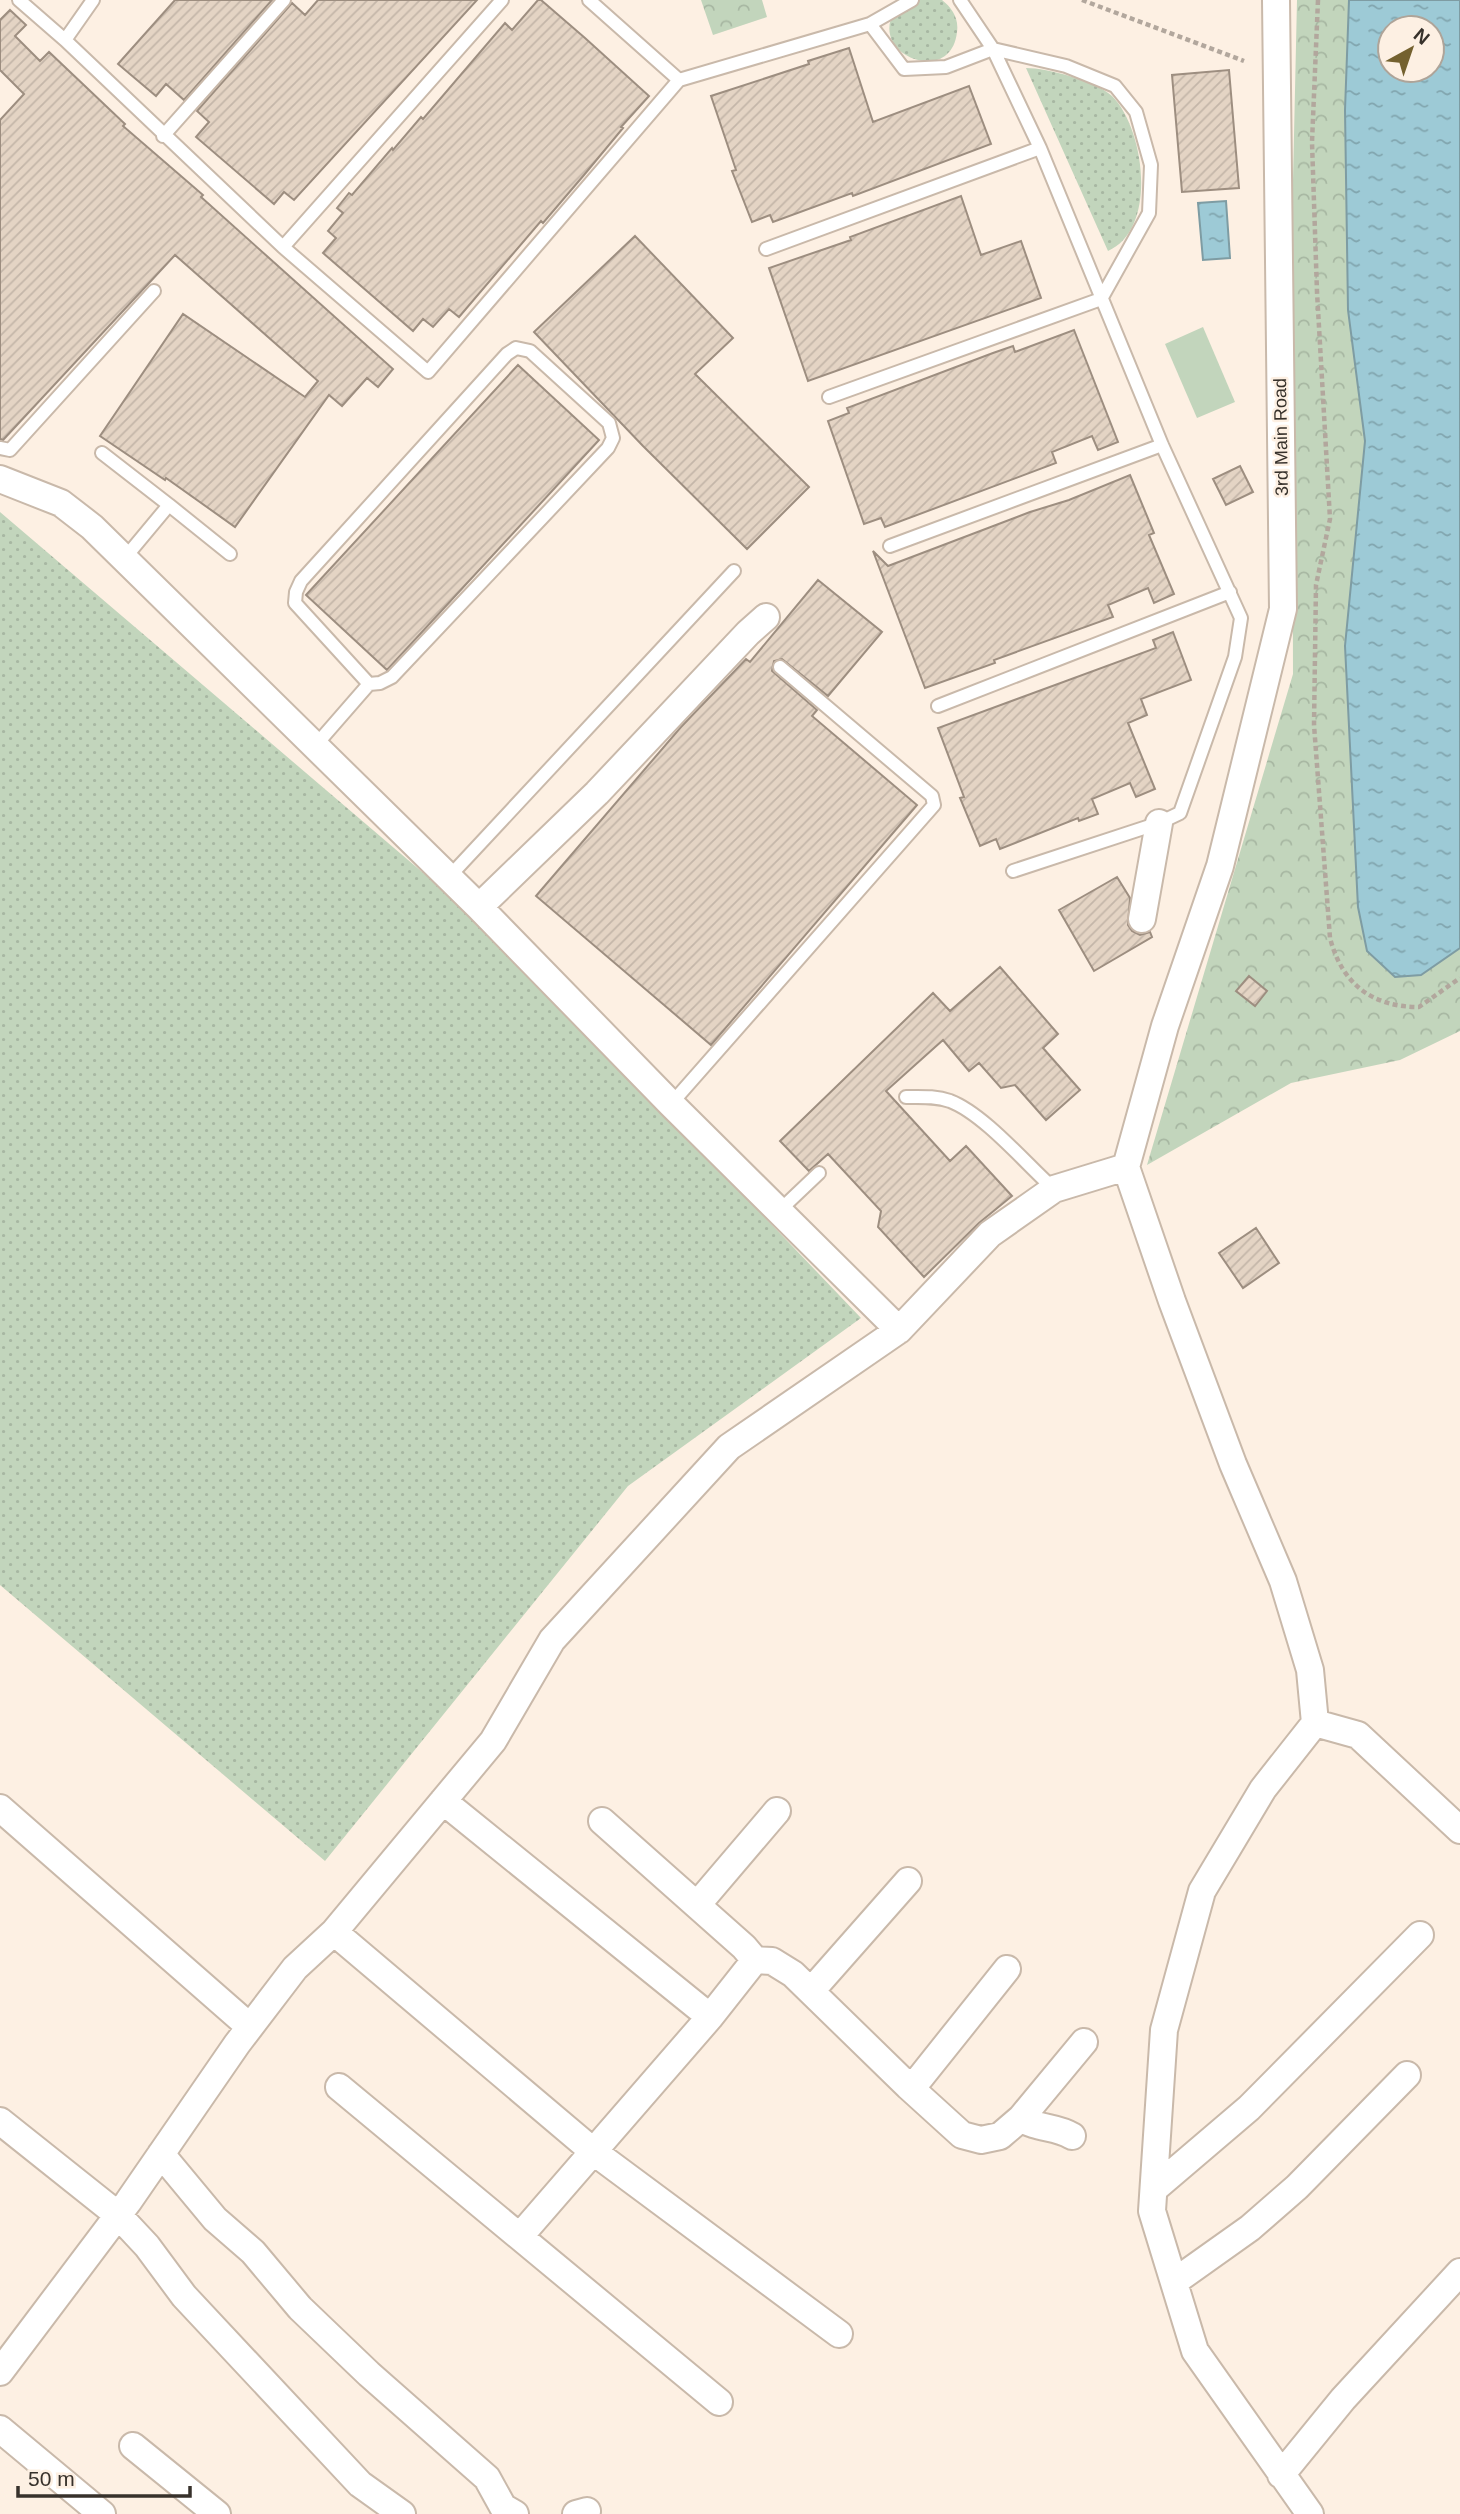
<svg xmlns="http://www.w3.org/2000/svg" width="1460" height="2514" viewBox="0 0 1460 2514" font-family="Helvetica,sans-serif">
  <defs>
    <pattern id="grass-dots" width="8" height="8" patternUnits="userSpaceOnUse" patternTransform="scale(1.75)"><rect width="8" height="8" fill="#c2d5bc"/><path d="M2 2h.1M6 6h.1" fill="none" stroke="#a7b7a2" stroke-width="1.8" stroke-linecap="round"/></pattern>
    <pattern id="park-crowns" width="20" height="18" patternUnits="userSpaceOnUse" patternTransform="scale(1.75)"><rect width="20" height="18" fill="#c2d5bc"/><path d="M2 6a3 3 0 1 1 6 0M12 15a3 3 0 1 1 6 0" fill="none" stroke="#a7b7a2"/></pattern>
    <pattern id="water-ripples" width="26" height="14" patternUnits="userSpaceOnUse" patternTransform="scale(1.75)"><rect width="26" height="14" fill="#9dcad6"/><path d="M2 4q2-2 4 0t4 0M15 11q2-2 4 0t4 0" fill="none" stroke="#81a5ae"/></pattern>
    <pattern id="building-hatch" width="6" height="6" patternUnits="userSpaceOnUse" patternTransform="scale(1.75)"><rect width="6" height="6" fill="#e4d4c4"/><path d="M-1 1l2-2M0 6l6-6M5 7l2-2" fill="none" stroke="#c4b6a9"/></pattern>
  </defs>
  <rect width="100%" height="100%" fill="#fdf0e3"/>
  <path fill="url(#grass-dots)" d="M906,0H942C952,8 959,18 957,32C951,88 867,54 895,11C897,7 903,3 906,0Z
    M1026,68C1047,68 1096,81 1112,96C1145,129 1158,229 1108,251Z
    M0,512L489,929L861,1318L628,1486L325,1861L0,1585Z"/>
  <path fill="url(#park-crowns)" d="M701,0H762L767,17L713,35Z
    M1297,0H1349L1345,110L1348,310L1365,441L1345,646L1421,975L1460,948V1031L1400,1060L1291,1083L1147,1165L1293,674L1292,225Z"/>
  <path fill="#c2d5bc" d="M1203,327L1235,402L1197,418L1165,344Z"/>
  <path fill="url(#water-ripples)" stroke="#7e9ca3" stroke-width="2" fill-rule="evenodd" d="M1349,0H1460V948L1421,975L1395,977L1367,951L1358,907L1345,646L1365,441L1348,310L1345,110ZM1390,28H1432V70H1390Z
    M1226,201L1230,258L1203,260L1198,203Z"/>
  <path fill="url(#building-hatch)" stroke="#9d8e80" stroke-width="2" d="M175,0H272L184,100L166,84L156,96L118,64Z
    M318,0H477L294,200L284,192L274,204L196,137L209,122L197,111L292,3L305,15Z
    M538,0H541L585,38L649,96L621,127L623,128L584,175L543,223L541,221L459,317L449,309L433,327L423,319L413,331L323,253L336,238L328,231L343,213L337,208L349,193L352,195L392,148L393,150L421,117L423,119L505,23L512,30Z
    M10,10L26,25L15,36L40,61L49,52L125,124L123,126L203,195L201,197L393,369L378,387L367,378L342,406L329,395L235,527L166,478L165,480L100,436L183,314L305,397L318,381L175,255L3,440L0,439V120L24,94L0,70V20Z
    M849,48L873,122L969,86L991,144L853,196L852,193L773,222L770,215L752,222L732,171L736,170L711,96L809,64L808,61Z
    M1229,70L1239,188L1182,192L1172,75Z
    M961,196L981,255L1021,241L1041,298L808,381L769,268L851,240L850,237Z
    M635,236L733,338L695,374L809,487L747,549L643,446L534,332Z
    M1074,330L1118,442L1098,450L1092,436L1052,452L1056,463L885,527L881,518L864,524L828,421L849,413L847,408L993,353L1013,346L1015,352Z
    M518,365L599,440L387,670L306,595Z
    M1240,466L1253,492L1226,505L1213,479Z
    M1130,475L1154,533L1149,535L1174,594L1154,603L1148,588L1108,605L1113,617L994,660L995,663L925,688L873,551L888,566L1030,512L1069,500Z
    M818,580L882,632L828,696L782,659L774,661L772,671L817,710L812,716L917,805L711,1045L536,896L681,727L746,659L750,662Z
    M1173,632L1191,680L1141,699L1147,715L1128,723L1155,789L1136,797L1130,783L1092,799L1098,814L1079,821L1078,818L1000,849L996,839L980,846L960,798L964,797L938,728L1156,648L1153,640Z
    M1117,877L1130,898L1128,925L1132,931L1140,935L1150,932L1152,937L1094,971L1059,910Z
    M1000,967L1058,1034L1043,1048L1080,1090L1046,1120L1015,1085L1001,1088L979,1063L969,1071L943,1040L886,1091L950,1161L966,1146L1012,1196L979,1223L924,1277L878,1227L881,1211L828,1154L809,1171L780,1141L933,993L950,1011Z
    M1249,976L1267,991L1255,1006L1236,991Z
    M1256,1228L1279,1263L1243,1288L1219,1253Z"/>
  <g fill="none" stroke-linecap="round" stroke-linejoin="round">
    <defs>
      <path id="service" d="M19,0L65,40L283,247L428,372L679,80L870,24L912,0
        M589,0L679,80
        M960,0L993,49L1040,148L1162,445L1241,618L1235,657L1180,813L1159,823L1013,871
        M65,40L93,0
        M163,136L284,0
        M283,247L502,0
        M766,249L1040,148
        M829,397L1101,299L1149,213L1151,165L1136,112L1115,86L1066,66L993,49L946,67L904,69L870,24
        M0,448L10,450L154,291
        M102,453L169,505
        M890,546L1162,445
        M124,559L169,505L230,554
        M938,706L1230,592
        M315,746L369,684L380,683L392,677L608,448L613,438L609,423L530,351L516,348L507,354L301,581L296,592L295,603L369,684
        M448,878L734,571
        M906,1097C921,1097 936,1096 950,1101C984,1114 1026,1164 1054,1189
        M671,1104L934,805L932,796L780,667
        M779,1211L819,1173"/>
      <path id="minor" d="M0,479L61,503L92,527L479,907L671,1104L899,1330
        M479,907L597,793L748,633L766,617
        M1142,919L1159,823
        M1126,1167L1165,1026L1220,866L1283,609L1276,0
        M1315,1723L1358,1735L1460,1830
        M443,1801L710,2017
        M0,1808L250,2027
        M602,1821L744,1947L755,1960
        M697,1905L777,1811
        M334,1932L594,2152L839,2334
        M811,1991L908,1881
        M908,2086L920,2078L1007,1969
        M339,2087L719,2402
        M1021,2118C1036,2129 1056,2126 1072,2136
        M0,2121L118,2215L147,2246L184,2296L360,2484L402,2514
        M161,2154L215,2219L253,2252L300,2308L369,2374L487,2478L503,2507L515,2514
        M1154,2189L1249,2108L1420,1935
        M520,2236L710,2017L755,1960L772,1961L793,1974L908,2086L962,2135L981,2140L1000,2136L1021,2118L1084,2042
        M1174,2282L1250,2228L1297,2187L1407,2075
        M0,2372L128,2202L237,2044L295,1968L334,1932L493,1741L552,1640L729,1447L899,1330L990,1234L1054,1189L1126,1167L1172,1301L1233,1464L1283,1581L1310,1670L1315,1723L1263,1789L1202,1891L1164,2030L1152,2211L1195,2351L1310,2514
        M0,2429L102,2514
        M133,2446L217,2514
        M1281,2475L1343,2399L1460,2272
        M576,2514L587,2511"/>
    </defs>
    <use href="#service" stroke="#c9b9aa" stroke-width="16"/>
    <use href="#minor" stroke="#c9b9aa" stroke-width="30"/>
    <path stroke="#b2a79d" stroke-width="4.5" stroke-dasharray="5 3.5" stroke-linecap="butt" d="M1082,0L1244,61
      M1318,0L1312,142L1317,292L1330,519L1316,585L1314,725L1330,938C1342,984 1372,1007 1419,1007L1460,978"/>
    <use href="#service" stroke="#fff" stroke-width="12"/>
    <use href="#minor" stroke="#fff" stroke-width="26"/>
  </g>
  <g text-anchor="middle" stroke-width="5" stroke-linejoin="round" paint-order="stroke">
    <g font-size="18" fill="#37312b" stroke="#fdf0e3">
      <text transform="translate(1281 437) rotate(-91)" y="6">3rd Main Road</text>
    </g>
  </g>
  <g transform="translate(1411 49) rotate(40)"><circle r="33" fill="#fdf0e3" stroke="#aea499" stroke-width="2"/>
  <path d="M0-5L12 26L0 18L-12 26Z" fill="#74612f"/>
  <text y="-10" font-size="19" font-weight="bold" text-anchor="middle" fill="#37312b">N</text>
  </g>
  <path d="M18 2486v10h172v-10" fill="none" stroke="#37312b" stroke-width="3.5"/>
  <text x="28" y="2486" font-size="21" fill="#37312b" stroke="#fdf0e3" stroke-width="5" paint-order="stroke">50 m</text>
</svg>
